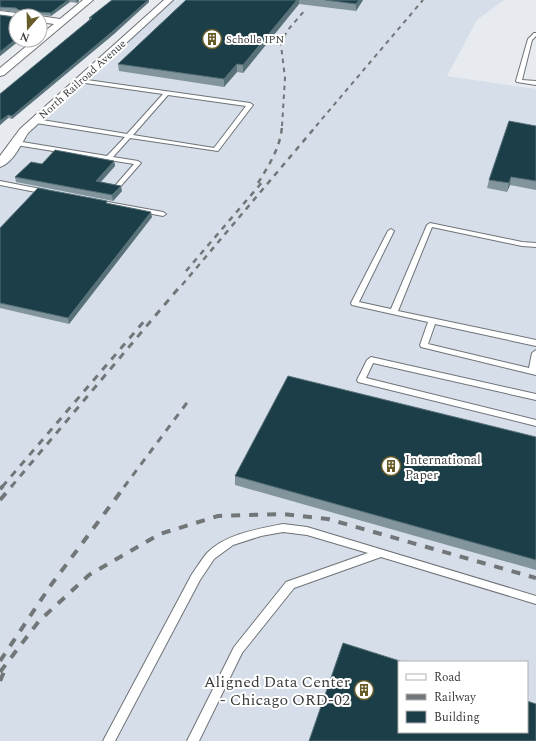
<svg xmlns="http://www.w3.org/2000/svg" width="536" height="741" viewBox="0 0 536 741" font-family="Spectral,serif">
  <rect width="100%" height="100%" fill="#e7ebf0"/>
  <path fill="#d5dee9" fill-rule="evenodd" d="M169,0H504L477,20L447,76L536,89V741H0V162L24,131ZM399,662H527V732H399Z"/>
  <g fill="none" stroke-linecap="round" stroke-linejoin="round">
    <defs>
      <path id="lane" d="M534,33H536V36L532,40L522,80L536,81V85L517,82L516,81L528,39Z
        M80,79L250,103L253,105L218,151L130,138L113,157L138,161L141,163L119,188L117,189L114,187L134,164L16,145L13,143L16,141L107,156L125,137L36,123L33,121L36,119L127,134L163,94L78,82V80ZM168,95L246,106L214,148L133,135Z
        M0,181L46,190L49,192L46,194L0,185Z
        M108,202L163,212L166,214L163,216L106,205V203Z
        M430,223L522,242L536,243V247L522,246L432,227L398,311L536,340V346L435,324L428,344L529,368L532,353L536,350V375L421,347L420,345L428,322L352,305L351,303L388,231L391,229L394,231L359,302L391,309L427,225Z
        M371,357L536,394V400L373,363L366,378L536,420V426L358,382L357,380L367,360Z
        M283,524L307,527L536,596V604L381,557L294,588L242,653L199,741H187L234,647L286,582L368,553L307,535L283,532L261,536L233,545L214,559L200,580L115,741H103L192,574C197,567 202,559 207,553C226,534 258,529 283,524Z"/>
      <path id="street" d="M83,0H93L4,75L0,76V68L34,40H40V35L54,24L40,22V16L60,19Z
        M164,0H173L28,133C21,144 13,163 0,167V156L20,129Z
        M0,11L16,13L21,16H16V19L0,17Z"/>
    </defs>
    <use href="#lane" stroke="#6f7377" stroke-width="2"/>
    <use href="#street" stroke="#6f7377" stroke-width="2"/>
    <use href="#lane" fill="#fff" fill-rule="evenodd"/>
    <use href="#street" fill="#fff" fill-rule="evenodd"/>
    <path stroke="#737679" stroke-width="2" stroke-dasharray="4.5 4.5" stroke-linecap="butt" d="M282,126L285,78L281,45L287,31L305,10
      M316,126L423,0"/>
    <path stroke="#737679" stroke-width="2.5" stroke-dasharray="5.5 5.5" stroke-linecap="butt" d="M258,183C269,165 281,147 282,125
      M186,271L264,180
      M182,285L317,125"/>
    <path stroke="#737679" stroke-width="3" stroke-dasharray="7 7" stroke-linecap="butt" d="M2,487L146,319
      M11,487L182,284
      M124,487L189,400"/>
    <path stroke="#737679" stroke-width="4" stroke-dasharray="9 9" stroke-linecap="butt" d="M0,489L3,486
      M0,500L12,486
      M0,661L51,585L125,486
      M0,672L39,621L89,575L160,534L218,516L282,514L328,519L536,578
      M0,681L6,667"/>
  </g>
  <path fill="#82949c" d="M0,0H79V1L77,3L70,2L51,16L39,15V16H16V40H20L0,56V15L15,17L17,14L19,13L16,12L0,10Z
    M112,0H149V2L114,34L12,119L8,118L0,125V94L89,20V18Z
    M186,0H363L356,11L299,4L243,73L237,72L224,87L119,71L118,64Z
    M536,126V190L510,185L507,192L487,188L489,180Z
    M114,161L115,166L101,182L122,191L113,201L16,182L15,177L42,164Z
    M107,201V203L152,217L69,324L0,308V228Z
    M536,437V570L235,485V476Z"/>
  <path fill="#59727a" d="M68,0H69L70,2L51,16V13Z
    M76,0H79V1L77,3Z
    M148,0H149V2L114,34L12,119V116Z
    M297,0H299V4L243,73V65Z
    M359,0H363L356,11V4Z
    M16,39V40H20L0,56V52Z
    M237,64V72L224,87V79Z
    M8,115V118L0,125V121Z
    M114,161L115,166L96,187V181Z
    M511,177L510,185L507,192L509,183Z
    M121,186L122,191L113,201L112,195Z
    M151,212L152,217L69,324L68,318Z"/>
  <path fill="#1c3e48" stroke="#59727a" d="M0,0H68L51,13L38,12V16H16V39L0,52V15L15,17L17,14L22,12L16,8L0,7Z
    M112,0H148L113,31L12,116L8,115L0,121V94L92,18H89Z
    M186,0H297L243,65L237,64L224,79L118,64Z
    M325,0H359L356,4Z
    M509,121L536,126V181L511,177L509,183L489,180Z
    M55,150L114,161L96,181L121,186L112,195L15,177L31,162L42,164Z
    M38,188L107,201L106,203L151,212L68,318L0,303V228Z
    M288,376L536,437V560L235,476Z
    M343,643L403,662H399V732H527V701L536,704V741H309Z"/>
  <defs>
    <symbol id="building-ring" viewBox="-11 -11 22 22"><circle r="9.5" fill="#fff" stroke="#685c29" stroke-width="1.5"/><path d="M-4-6H4V6H1V3H-1V6H-4ZM-2.5-4.3h1.7v1.8h-1.7ZM.8-4.3h1.7v1.8H.8ZM-2.5-1h1.7V.8h-1.7ZM.8-1h1.7V.8H.8Z" fill="#685c29"/></symbol>
  </defs>
  <g fill-rule="evenodd">
    <use href="#building-ring" x="201" y="28" width="22" height="22"/>
    <use href="#building-ring" x="380" y="455" width="22" height="22"/>
    <use href="#building-ring" x="353" y="679" width="22" height="22"/>
  </g>
  <g text-anchor="middle" stroke-width="4" stroke-linejoin="round" paint-order="stroke">
    <g font-size="11" fill="#3b3d3f" stroke="#fff" text-anchor="start">
      <text x="226" y="43">Scholle IPN</text>
    </g>
    <g font-size="11" fill="#3b3d3f" stroke="#fff">
      <text transform="translate(82 79) rotate(-42)" y="4">North Railroad Avenue</text>
    </g>
    <g font-size="13" fill="#3b3d3f" stroke="#fff" text-anchor="start">
      <text x="405" y="464">International<tspan x="405" dy="15">Paper</tspan></text>
    </g>
    <g font-size="16" fill="#3b3d3f" stroke="#fff" text-anchor="end">
      <text x="350" y="687">Aligned Data Center<tspan x="350" dy="18">- Chicago ORD-02</tspan></text>
    </g>
  </g>
  <rect x="398" y="661" width="130" height="72" fill="#ffffff" stroke="#b1b1b2"/>
  <rect x="406" y="674" width="20" height="6" fill="#ffffff" stroke="#b1b1b2"/>
  <text x="434" y="681" font-size="12" fill="#3b3d3f">Road</text>
  <rect x="406" y="694" width="20" height="6" fill="#737679" stroke="#b1b1b2"/>
  <text x="434" y="701" font-size="12" fill="#3b3d3f">Railway</text>
  <rect x="406" y="711" width="20" height="12" fill="#1c3e48" stroke="#b1b1b2"/>
  <text x="434" y="721" font-size="12" fill="#3b3d3f">Building</text>
  <g transform="translate(28 28) rotate(200)"><circle r="19" fill="#ffffff" stroke="#b1b1b2"/>
  <path d="M0-3L7 15L0 10L-7 15Z" fill="#685c29"/>
  <text y="-6" font-size="11" font-weight="bold" text-anchor="middle" fill="#3b3d3f">N</text>
  </g>
</svg>
